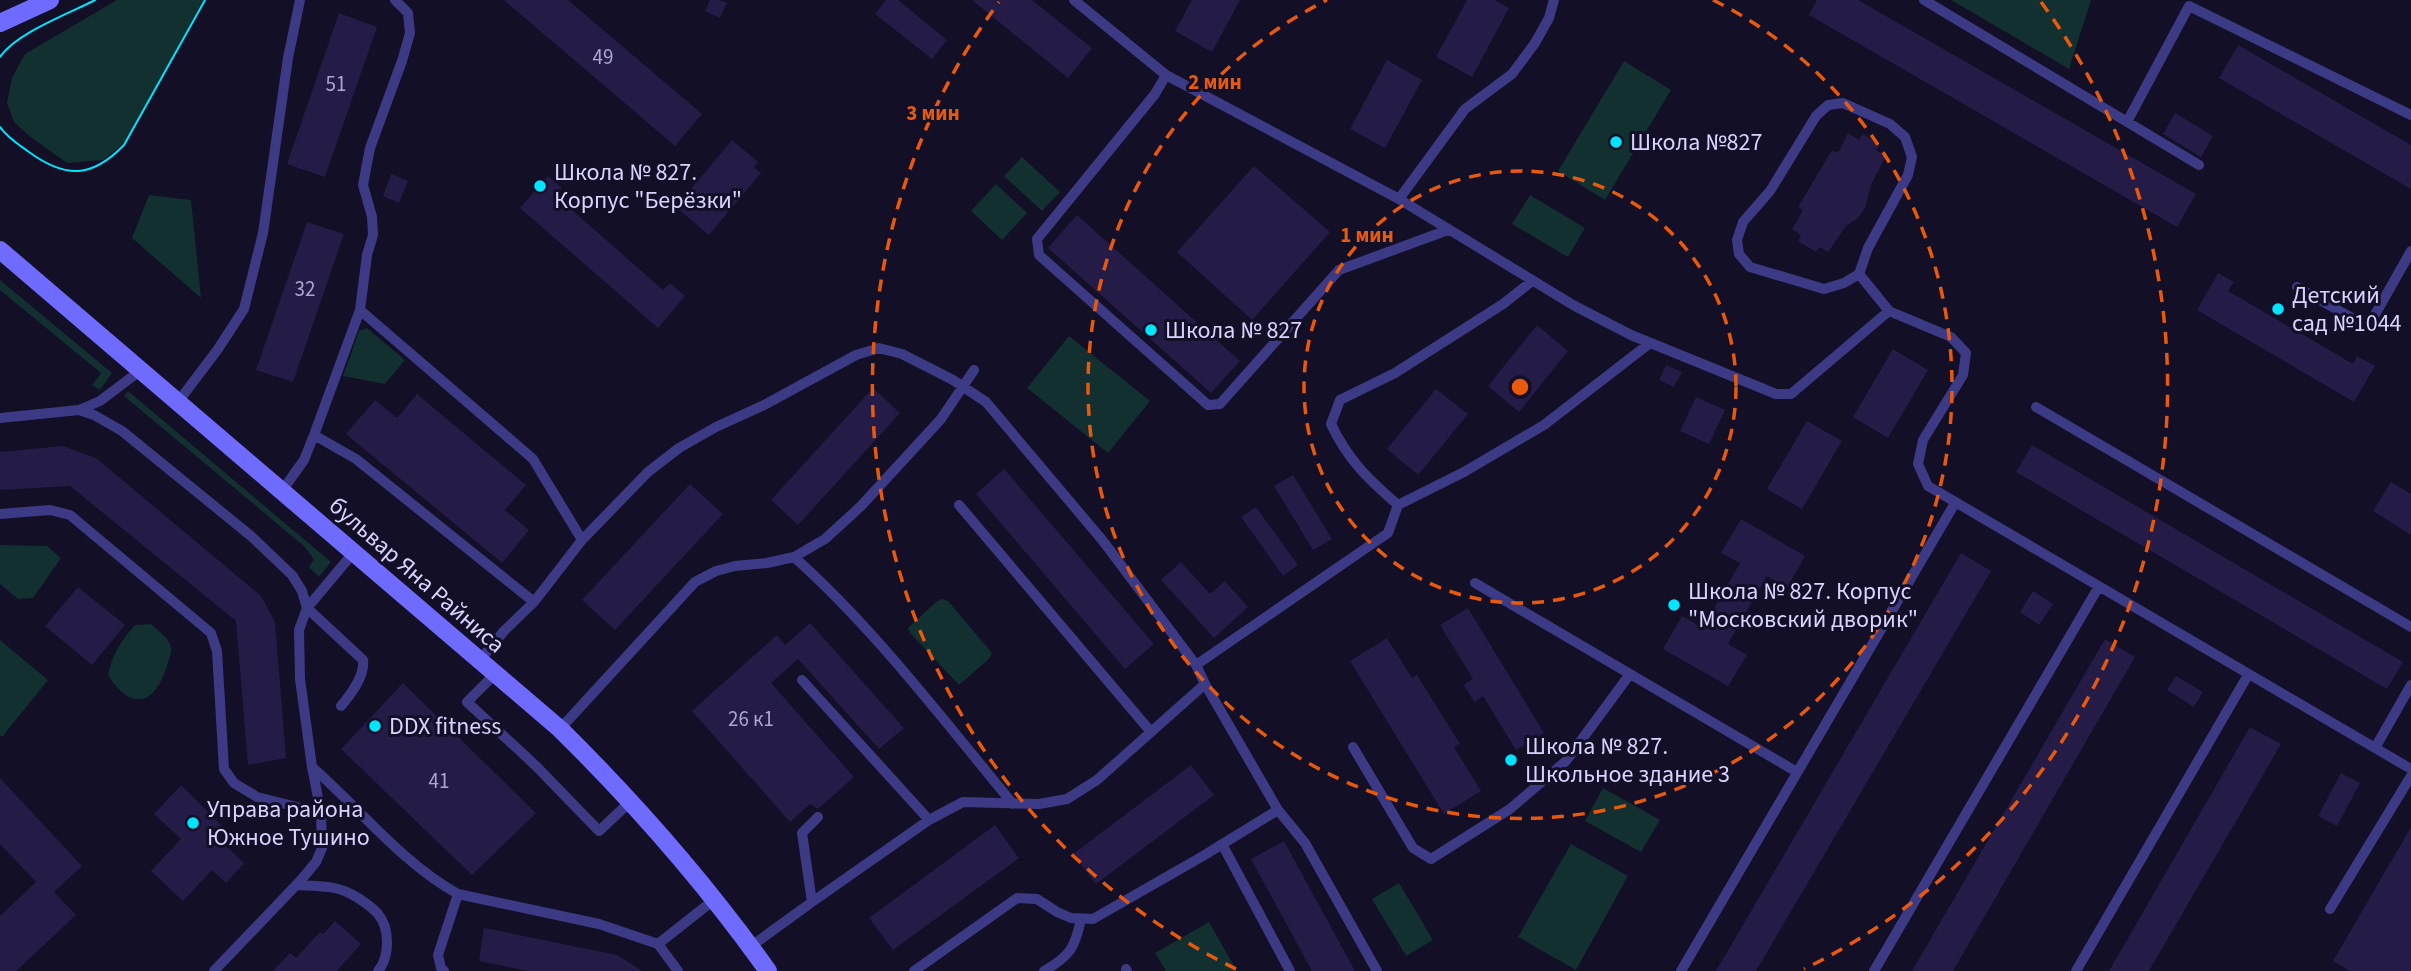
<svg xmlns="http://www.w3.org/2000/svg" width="2411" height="971" viewBox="0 0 2411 971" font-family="'Source Sans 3',sans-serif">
  <rect width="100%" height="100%" fill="#130f26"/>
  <path fill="#12302f" d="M117,0H203L127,141L103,160L67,163L28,135L14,122L7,103L12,78L25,54Z
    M1951,0H2091L2069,69Z
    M1624,61L1671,90L1605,200L1558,171Z
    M1022,157L1060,192L1042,211L1004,176Z
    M996,184L1027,213L1002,240L971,211Z
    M149,195L191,200L201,298L132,238Z
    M1530,195L1585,228L1568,257L1512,224Z
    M0,280L112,373L100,390L92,385L101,373L0,290Z
    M367,328L405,360L385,384L343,376L359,331Z
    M1069,336L1150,401L1108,453L1027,388Z
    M128,391L331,562L319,577L309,567L314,560L305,547L124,396Z
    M0,545L47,546L61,558L33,598L18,599L0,584Z
    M942,599L948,601L992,653L989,659L959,685L910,633L908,628L936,602Z
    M151,624C157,630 166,636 170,644C173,651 169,659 167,666C155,705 131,712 108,675C112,654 121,641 135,625Z
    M0,640L48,680L2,737L0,735Z
    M1603,788L1660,820L1641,852L1585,821Z
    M1571,844L1628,876L1576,970L1518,937Z
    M1399,883L1433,940L1406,956L1372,899Z
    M1209,922L1237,971H1166L1155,953Z"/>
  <path fill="#241b47" d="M504,0H568L702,114L675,146Z
    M710,0H719L727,3L720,18L705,11Z
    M886,0H898L947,40L932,59L875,14Z
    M972,0H1032L1092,48L1068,78Z
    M1192,0H1240L1212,52L1175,31Z
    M1467,0H1494L1509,8L1472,77L1436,57Z
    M1817,0H1858L2196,194L2177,227L1809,15Z
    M339,13L377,27L325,177L287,164Z
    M2238,45L2411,145V189L2219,78Z
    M1387,60L1422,80L1385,148L1350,129Z
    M2175,113L2213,136L2201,157L2163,134Z
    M1848,133L1859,140L1863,134L1880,145L1876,150L1886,156L1871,185L1865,208L1858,218L1846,226L1828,252L1820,247L1816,252L1798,241L1801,235L1792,229L1803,210L1798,207L1832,150L1838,153Z
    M732,140L758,162L754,167L761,173L709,235L676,207Z
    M1254,166L1330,232L1252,320L1177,252Z
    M391,174L408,181L399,203L383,196Z
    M548,176L562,188L555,195L663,290L670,283L685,296L658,328L520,208Z
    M1077,215L1240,361L1211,393L1048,248Z
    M307,222L344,234L293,382L256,370Z
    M2218,273L2234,282L2228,291L2353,364L2357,356L2375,366L2354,402L2197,310Z
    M1537,325L1568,351L1519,412L1488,386Z
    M1893,349L1928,370L1888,438L1853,417Z
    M1666,365L1682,372L1674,387L1659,380Z
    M873,388L900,413L798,525L771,500Z
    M1436,389L1468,414L1418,475L1387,449Z
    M417,394L526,485L505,510L529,530L502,563L346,434L375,400L397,418Z
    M1696,397L1725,410L1709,444L1680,431Z
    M1807,421L1842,441L1802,509L1767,489Z
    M2032,445L2403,662L2387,689L2016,472Z
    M63,446L96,458L261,596L275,622L286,758L248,765L236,621L70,486L0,490V452Z
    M1004,469L1154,644L1125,669L976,494Z
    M1293,475L1332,539L1313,550L1274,486Z
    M2391,482L2411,494V535L2373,511Z
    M690,484L723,514L615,630L582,600Z
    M1256,507L1298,565L1283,576L1241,517Z
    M1741,519L1805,556L1787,588L1767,576L1728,644L1747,655L1728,686L1663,649L1682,616L1703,628L1740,563L1721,553Z
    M1961,553L1991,571L1756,971H1716Z
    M1181,562L1210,594L1225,581L1248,607L1214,638L1161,580Z
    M78,587L125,625L92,665L45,626Z
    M2033,591L2053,604L2039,625L2020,612Z
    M1468,608L1544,733L1516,750L1483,696L1474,702L1467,690L1463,685L1473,679L1440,625Z
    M810,623L904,728L879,749L798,659L771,683L854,777L818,809L810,804L790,822L692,711L777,635L785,645Z
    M1387,638L1412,678L1417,675L1460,744L1454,747L1481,791L1444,814L1350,661Z
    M2105,639L2135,657L1953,971H1912Z
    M2176,676L2203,692L2194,707L2167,690Z
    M403,683L536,813L472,875L341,749Z
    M2250,727L2281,744L2149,971H2109Z
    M1191,765L1214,795L1096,884L1073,854Z
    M2341,773L2360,783L2337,826L2318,816Z
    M0,778L82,866L54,892L76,915L16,971H0V916L36,882L0,844Z
    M181,785L225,829L218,838L244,863L226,883L212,870L183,901L151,871L181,839L154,814Z
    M995,825L1019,858L893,950L869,918Z
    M2411,827V971H2350L2333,961Z
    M1284,841L1355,971H1312L1306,960L1251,859Z
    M335,921L361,944L337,971H273L290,953L296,958L320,932L323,934Z
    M484,928L617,955L642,971H528L479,961Z"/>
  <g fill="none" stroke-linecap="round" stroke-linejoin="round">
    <path stroke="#3d3a85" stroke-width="10" d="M395,0L408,13L410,33L402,61L370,148L363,185L372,217L373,235L367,255L360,310L533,459L582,540
      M1074,0L1166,75L1399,199L1573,305L1631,335L1776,394H1791L1889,311L1951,337L1966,353L1963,375L1923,440L1918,464L1928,486L2411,769
      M1924,0L2199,165
      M1166,75L1155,94L1037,239L1039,255L1208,405L1220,404L1339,270L1448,230
      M2127,122L2189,6L2411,115
      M1399,199L1465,109L1512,74L1535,43L1549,18L1554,0
      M1859,274L1844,283L1824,289L1750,267L1739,254L1737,240L1743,222L1770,191L1816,116L1828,105L1843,103L1890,124L1905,137L1912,157L1908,175L1868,248L1859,274L1889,311
      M2297,287L2368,327L2411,251
      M178,402L218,349L244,309L263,233L288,58L300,0
      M2036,407L2411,627
      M79,410L94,415L122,431L251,536L292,575L302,591L307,608L363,660C365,676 351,694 341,706
      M0,418L79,410L100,401L141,370
      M314,435L360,310
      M282,491L304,460L314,435L356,459L534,602
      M959,505L1151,732
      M1398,505C1368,479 1348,460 1331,424L1340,400L1395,373L1503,304L1532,281
      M0,514L50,510L70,515L211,633L217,651L224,769L234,783L257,797L321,813
      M794,557C874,628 945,722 1013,804
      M1475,583L1797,772
      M480,660L504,631L534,602L582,540L648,472L679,448L716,427L764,405L856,355L879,348L902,354L953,380L986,402L1103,541L1196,665L1205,684L1278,810L1305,843L1377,971
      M1196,665L1388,533L1398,505L1464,472L1544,425L1650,343
      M495,674L467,702L536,766L599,831L631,801
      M802,680L929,820
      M560,729L695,582L716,571L735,566L767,563L794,557L825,539L861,506L941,419L974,370
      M1353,747L1413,848L1431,859L1510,809L1566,761L1630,674
      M2375,748L2411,685
      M312,767C360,809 402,863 458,894L438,955L441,968L444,971
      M1222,844L1290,971
      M296,885C314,886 335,885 351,894C359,898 372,907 378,914C390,928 390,957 378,971
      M458,894L599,924L658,944L678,971
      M812,902L929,820L963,802L1039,804L1067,799L1097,780L1205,684
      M2330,909L2411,776
      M658,944L715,899
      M750,947L812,902L802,833L818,817
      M1126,969L1127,971
      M214,971L301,880L316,862L322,848L321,813L312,767L300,679L299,630L307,608L354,552
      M914,971L1017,898L1037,899L1057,912L1071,918L1093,919L1203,856L1278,810
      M1044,971C1070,956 1075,948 1081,919
      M1681,971L1955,503
      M1874,971L2098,588
      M2076,971L2248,675"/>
    <path stroke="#6f6bff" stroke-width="18" d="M0,23L50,0
      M0,250L560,729C636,804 706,884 768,971"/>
    <path stroke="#00e5ff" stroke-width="2" d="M0,57C16,33 68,14 95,0
      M0,127C8,138 18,144 29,152C66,179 92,178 124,145L205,0"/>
  </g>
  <g fill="none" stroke="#e8590c" stroke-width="3.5" stroke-dasharray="12 9">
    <circle cx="1520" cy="387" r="216"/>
    <path d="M1713 0A432 432 0 1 1 1327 0"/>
    <path d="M1236 969A648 648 0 0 1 999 2M2041 2A648 648 0 0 1 1804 969"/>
  </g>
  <g fill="#00e5ff" stroke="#130f26" stroke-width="2.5">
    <circle cx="1616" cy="142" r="7"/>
    <circle cx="540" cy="186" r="7"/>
    <circle cx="2278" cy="309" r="7"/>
    <circle cx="1151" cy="330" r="7"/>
    <circle cx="1674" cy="605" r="7"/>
    <circle cx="375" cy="726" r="7"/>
    <circle cx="1511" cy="760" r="7"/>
    <circle cx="193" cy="823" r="7"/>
  </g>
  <g text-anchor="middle" stroke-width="6" stroke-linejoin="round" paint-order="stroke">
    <g font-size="21" fill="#aca6d1">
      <text x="603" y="64">49</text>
      <text x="336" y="91">51</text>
      <text x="305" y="296">32</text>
      <text x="751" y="726">26 к1</text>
      <text x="439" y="788">41</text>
    </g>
    <g font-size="24" fill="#d9d4ff" stroke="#130f26" text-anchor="start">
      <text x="1630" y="150">Школа №827</text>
      <text x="554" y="180">Школа № 827.<tspan x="554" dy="28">Корпус "Берёзки"</tspan></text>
      <text x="2292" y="303">Детский<tspan x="2292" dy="28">сад №1044</tspan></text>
      <text x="1165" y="338">Школа № 827</text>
      <text x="1688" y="599">Школа № 827. Корпус<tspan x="1688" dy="28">"Московский дворик"</tspan></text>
      <text x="389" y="734">DDX fitness</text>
      <text x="1525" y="754">Школа № 827.<tspan x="1525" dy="28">Школьное здание 3</tspan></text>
      <text x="207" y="817">Управа района<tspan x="207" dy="28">Южное Тушино</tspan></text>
    </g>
    <g font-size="24" fill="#d9d4ff" stroke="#130f26">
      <text transform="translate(417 575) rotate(41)" y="8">бульвар Яна Райниса</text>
    </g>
  </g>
  <circle cx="1520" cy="387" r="10" fill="#e8590c" stroke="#130f26" stroke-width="3.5"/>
  <g font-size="21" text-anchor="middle" font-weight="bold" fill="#e8590c" stroke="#130f26" stroke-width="6" stroke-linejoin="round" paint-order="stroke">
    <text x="1215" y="89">2 мин</text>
    <text x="933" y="120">3 мин</text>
    <text x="1367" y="242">1 мин</text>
  </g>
</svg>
